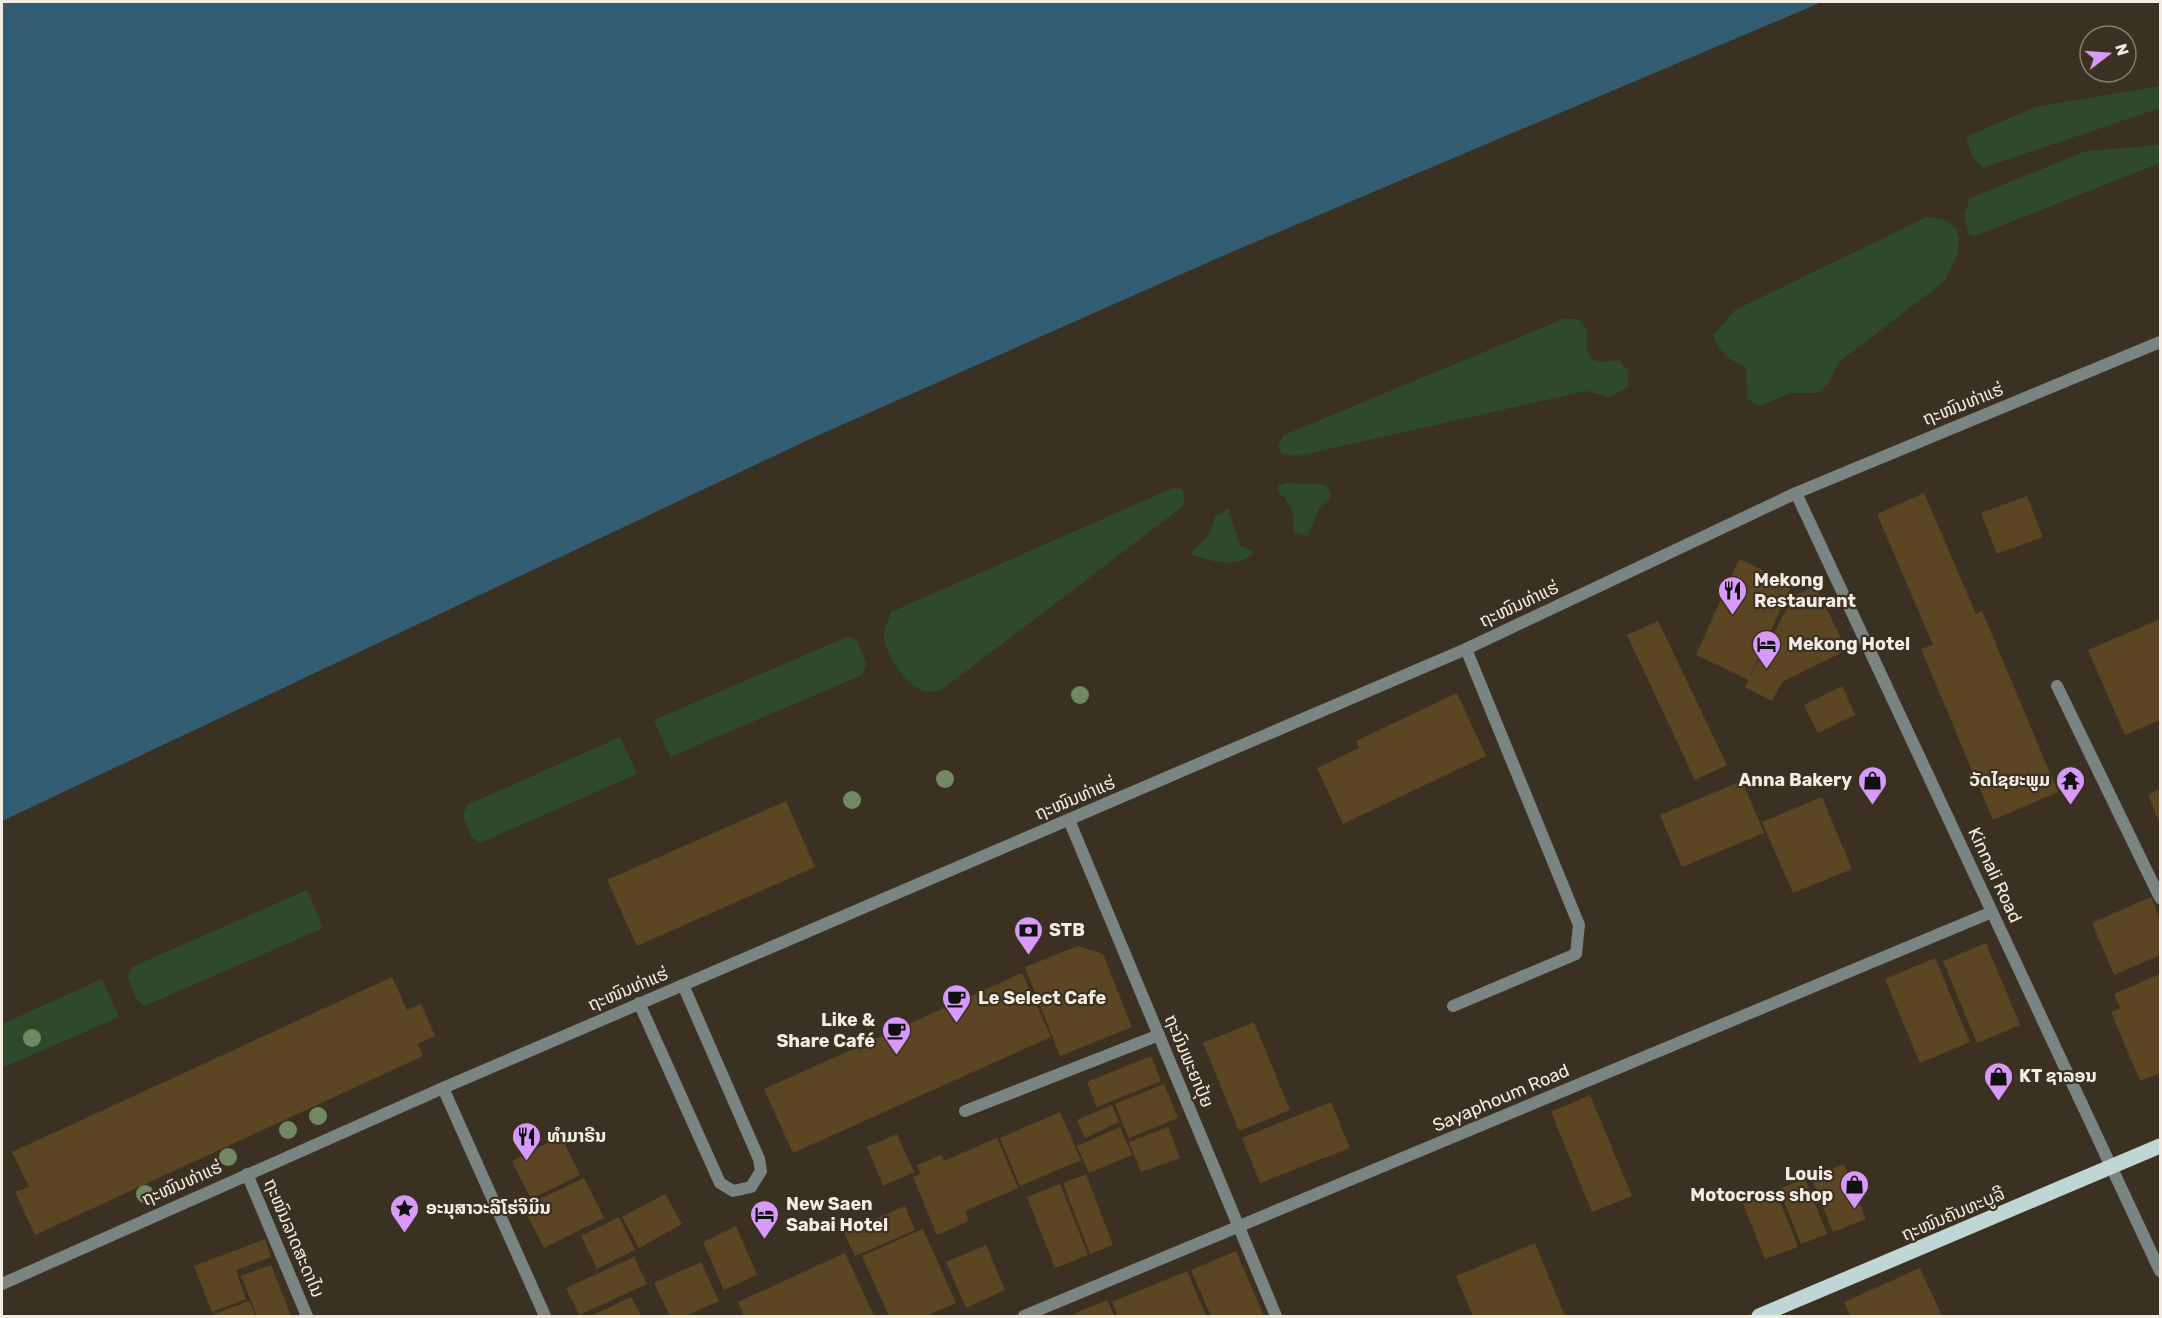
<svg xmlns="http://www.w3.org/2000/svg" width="2162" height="1318" viewBox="0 0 2162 1318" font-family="Rubik,'Noto Sans Lao',sans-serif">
  <rect width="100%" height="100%" fill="#3b3122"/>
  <path fill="#2e492b" d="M2160,86V108L1982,168L1971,154L1966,137L2035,107Z
    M2160,145V163L1975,236L1969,235L1964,215L1970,198L2086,151Z
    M1927,217L1946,220L1956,229L1959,238L1958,253L1945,281L1840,361L1828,384L1818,393H1791L1759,406L1747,399L1746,368C1730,360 1720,353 1713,336L1735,310Z
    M1563,319H1578L1587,329C1586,360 1588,364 1619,360L1629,371L1628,387L1610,397L1586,391L1298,456L1282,454L1278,445L1284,435Z
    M1290,482C1304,486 1315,481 1328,487L1331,497L1319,508L1308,536L1293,532C1295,515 1292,504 1279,493L1278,486Z
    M1173,488L1182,489L1185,497L1182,507L940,691C935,691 929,692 925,691C907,688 884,653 884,636C884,628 889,620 891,612Z
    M1228,508L1240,545L1254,552C1238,570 1210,561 1190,554L1209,534L1215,517Z
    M849,636L858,642L866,664L862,675L670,757L654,720Z
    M620,737L637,774L480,843L471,837L463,815L467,805Z
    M307,890L323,928L145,1006L137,1000L128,978L132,967Z
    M102,979L119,1017L2,1068V1024Z"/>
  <path fill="#325d73" d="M2,2H1822L1227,254L810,439L2,821Z"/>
  <path fill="#5c4523" d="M1924,493L1976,614L1982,611L2058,792L1993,820L1921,649L1933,645L1877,514Z
    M2027,496L2043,537L1997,554L1981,513Z
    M1739,559L1792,584L1750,676L1794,596L1815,586L1847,650L1782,682L1772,701L1745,687L1749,680L1696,655Z
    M2160,619V720L2125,735L2088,650Z
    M1658,621L1727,765L1695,780L1627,635Z
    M1842,686L1855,715L1818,733L1804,705Z
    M1457,693L1486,756L1343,824L1317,768L1359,748L1356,741Z
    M1742,781L1764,833L1682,867L1660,815Z
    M2160,789V824L2148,795Z
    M1822,797L1852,869L1793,893L1762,822Z
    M786,801L815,867L637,946L607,880Z
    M2151,897L2160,919V955L2114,975L2092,923Z
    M1986,943L2020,1025L1977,1043L1943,961Z
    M1078,946L1103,954L1132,1027L1060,1056L1025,967Z
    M1935,958L1970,1042L1920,1063L1885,979Z
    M1022,973L1051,1037L793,1153L764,1089Z
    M2160,974V1073L2140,1081L2111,1012L2120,1008L2114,994Z
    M392,977L407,1010L421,1004L435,1036L418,1044L423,1056L35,1235L15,1192L29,1187L12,1152Z
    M1254,1022L1290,1110L1239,1131L1203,1043Z
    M1151,1056L1161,1081L1097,1107L1087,1082Z
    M1164,1084L1178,1118L1129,1138L1115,1104Z
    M1590,1095L1632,1196L1592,1212L1551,1112Z
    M1331,1102L1350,1148L1260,1183L1242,1138Z
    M1112,1105L1119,1122L1085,1138L1077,1120Z
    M1060,1112L1081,1160L1020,1186L1000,1138Z
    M1120,1127L1132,1155L1089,1173L1077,1146Z
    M1168,1127L1180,1158L1141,1172L1129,1142Z
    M897,1134L914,1172L883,1186L867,1147Z
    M561,1136L580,1175L531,1199L512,1161Z
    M997,1138L1018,1188L965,1211L969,1221L937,1235L913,1177L921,1174L917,1165L941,1155L944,1161Z
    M1844,1164L1866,1219L1833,1232L1811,1177Z
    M1086,1174L1113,1245L1090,1254L1063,1183Z
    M584,1178L604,1218L544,1248L523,1207Z
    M1805,1179L1827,1234L1801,1244L1779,1189Z
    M1060,1184L1088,1255L1055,1268L1027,1197Z
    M1776,1191L1798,1247L1765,1259L1743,1204Z
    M665,1194L682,1224L639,1248L622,1217Z
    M905,1206L915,1230L855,1256L844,1232Z
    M619,1217L635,1250L597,1269L581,1236Z
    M736,1226L757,1275L724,1290L703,1242Z
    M923,1229L956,1303L926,1316H889L862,1256Z
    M265,1239L271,1257L236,1270L246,1299L212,1312L194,1266Z
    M1535,1243L1565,1316H1473L1456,1276Z
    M986,1245L1005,1290L966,1308L946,1262Z
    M1236,1251L1264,1316H1211L1191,1270Z
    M845,1253L874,1316H744L738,1302Z
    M634,1257L647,1284L579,1315L566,1288Z
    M701,1262L719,1301L685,1316H670L654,1283Z
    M271,1265L291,1316H257L241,1276Z
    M1920,1268L1942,1316H1850L1844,1302Z
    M1187,1271L1206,1316H1118L1112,1302Z
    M631,1297L641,1316H591Z
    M1107,1300L1114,1316H1077L1075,1313Z
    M249,1301L256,1316H215L214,1314Z"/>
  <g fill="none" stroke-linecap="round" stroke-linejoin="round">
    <path stroke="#7a8483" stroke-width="12" d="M2057,686L2160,898
      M639,1003L720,1183L733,1191L751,1187L761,1171L759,1159L683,985
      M1453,1006L1576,954L1579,925L1466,649
      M965,1111L1159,1035"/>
    <path stroke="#7a8483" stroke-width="12" d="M1796,493L2160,1271
      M1069,820L1276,1316
      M443,1088L545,1316
      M247,1174L307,1316
      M2,1284L443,1088L1466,649L1796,493L2160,342
      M1024,1316L1992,912"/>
    <path stroke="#c0d6d4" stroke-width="15" d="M1759,1316L2160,1146"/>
  </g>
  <g fill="#728863">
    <circle cx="1080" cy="695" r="9"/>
    <circle cx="945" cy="779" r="9"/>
    <circle cx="852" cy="800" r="9"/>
    <circle cx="32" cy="1038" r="9"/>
    <circle cx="318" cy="1116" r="9"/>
    <circle cx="288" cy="1130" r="9"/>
    <circle cx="228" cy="1157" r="9"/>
    <circle cx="145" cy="1194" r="9"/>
  </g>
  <defs>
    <symbol id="restaurant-pin" viewBox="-11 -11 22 30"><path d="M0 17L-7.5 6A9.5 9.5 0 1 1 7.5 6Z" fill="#d89af8" stroke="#3b3122"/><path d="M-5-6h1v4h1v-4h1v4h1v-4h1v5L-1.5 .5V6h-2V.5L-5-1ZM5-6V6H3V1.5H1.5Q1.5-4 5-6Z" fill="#111"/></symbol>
    <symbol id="hotel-pin" viewBox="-11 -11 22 30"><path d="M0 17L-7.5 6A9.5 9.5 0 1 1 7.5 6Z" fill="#d89af8" stroke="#3b3122"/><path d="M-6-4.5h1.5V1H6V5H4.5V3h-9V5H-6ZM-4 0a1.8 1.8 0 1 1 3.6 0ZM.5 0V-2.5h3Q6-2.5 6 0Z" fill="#111"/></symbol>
    <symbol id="shop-pin" viewBox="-11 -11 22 30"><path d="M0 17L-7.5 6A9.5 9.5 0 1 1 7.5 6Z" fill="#d89af8" stroke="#3b3122"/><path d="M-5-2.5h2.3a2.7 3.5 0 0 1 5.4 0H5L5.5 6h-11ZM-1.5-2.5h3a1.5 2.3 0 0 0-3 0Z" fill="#111"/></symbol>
    <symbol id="temple-pin" viewBox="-11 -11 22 30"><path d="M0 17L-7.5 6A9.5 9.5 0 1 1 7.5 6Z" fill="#d89af8" stroke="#3b3122"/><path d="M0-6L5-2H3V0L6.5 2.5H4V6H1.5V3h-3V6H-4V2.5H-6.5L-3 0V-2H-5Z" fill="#111"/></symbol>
    <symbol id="bank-pin" viewBox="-11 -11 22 30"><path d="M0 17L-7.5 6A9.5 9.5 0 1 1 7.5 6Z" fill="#d89af8" stroke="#3b3122"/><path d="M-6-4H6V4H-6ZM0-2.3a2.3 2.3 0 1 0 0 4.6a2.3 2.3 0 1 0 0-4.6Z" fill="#111"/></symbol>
    <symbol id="cafe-pin" viewBox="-11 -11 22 30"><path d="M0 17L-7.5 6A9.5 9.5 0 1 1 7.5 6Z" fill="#d89af8" stroke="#3b3122"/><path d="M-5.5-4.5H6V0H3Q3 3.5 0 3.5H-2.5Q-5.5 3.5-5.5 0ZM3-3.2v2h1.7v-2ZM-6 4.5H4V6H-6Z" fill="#111"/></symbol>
    <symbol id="sight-pin" viewBox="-11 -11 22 30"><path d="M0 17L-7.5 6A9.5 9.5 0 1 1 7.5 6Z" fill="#d89af8" stroke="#3b3122"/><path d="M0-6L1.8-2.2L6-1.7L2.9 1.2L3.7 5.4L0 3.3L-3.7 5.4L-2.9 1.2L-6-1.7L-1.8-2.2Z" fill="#111"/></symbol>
  </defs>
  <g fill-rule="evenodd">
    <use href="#restaurant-pin" x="1716" y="574" width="33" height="45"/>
    <use href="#hotel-pin" x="1750" y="628" width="33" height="45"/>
    <use href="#shop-pin" x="1856" y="764" width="33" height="45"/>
    <use href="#temple-pin" x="2054" y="764" width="33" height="45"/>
    <use href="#bank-pin" x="1012" y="914" width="33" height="45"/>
    <use href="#cafe-pin" x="940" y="982" width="33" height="45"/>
    <use href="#cafe-pin" x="880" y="1014" width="33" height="45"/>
    <use href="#shop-pin" x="1982" y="1060" width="33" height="45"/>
    <use href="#restaurant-pin" x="510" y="1120" width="33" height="45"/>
    <use href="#shop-pin" x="1838" y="1168" width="33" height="45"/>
    <use href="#sight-pin" x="388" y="1192" width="33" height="45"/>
    <use href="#hotel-pin" x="748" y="1198" width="33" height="45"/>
  </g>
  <g text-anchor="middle" stroke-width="4.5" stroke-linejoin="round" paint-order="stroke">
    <g font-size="18" fill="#f3ece3" stroke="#3b3122">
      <text transform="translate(1963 404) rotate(-22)" y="6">ຖະໜົນທ່າແຮ່</text>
      <text transform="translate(1519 604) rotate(-25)" y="6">ຖະໜົນທ່າແຮ່</text>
      <text transform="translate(1075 798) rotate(-23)" y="6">ຖະໜົນທ່າແຮ່</text>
      <text transform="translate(1995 875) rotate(65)" y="6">Kinnali Road</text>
      <text transform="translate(628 989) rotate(-23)" y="6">ຖະໜົນທ່າແຮ່</text>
      <text transform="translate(1189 1061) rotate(67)" y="6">ຖະນົນພະຍາປຸ້ຍ</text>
      <text transform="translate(1501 1098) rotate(-23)" y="6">Sayaphoum Road</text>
      <text transform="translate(182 1183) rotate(-24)" y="6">ຖະໜົນທ່າແຮ່</text>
      <text transform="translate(1953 1214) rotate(-23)" y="6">ຖະໜົນຄັນທະບູລີ</text>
      <text transform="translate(294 1238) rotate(67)" y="6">ຖະໜົນລາດສະດາໄນ</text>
    </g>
    <g font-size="18" font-weight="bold" fill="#f3ece3" stroke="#3b3122" text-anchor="start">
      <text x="1754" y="586">Mekong<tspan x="1754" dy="21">Restaurant</tspan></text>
      <text x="1788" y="650">Mekong Hotel</text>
      <text x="1852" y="786" text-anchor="end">Anna Bakery</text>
      <text x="2050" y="786" text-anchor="end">ວັດໄຊຍະພູມ</text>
      <text x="1049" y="936">STB</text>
      <text x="978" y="1004">Le Select Cafe</text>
      <text x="875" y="1026" text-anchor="end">Like &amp;<tspan x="875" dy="21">Share Café</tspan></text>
      <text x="2019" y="1082">KT ຊາລອນ</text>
      <text x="547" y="1142">ທຳມາຣີນ</text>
      <text x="1833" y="1180" text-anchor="end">Louis<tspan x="1833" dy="21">Motocross shop</tspan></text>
      <text x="786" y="1210">New Saen<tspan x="786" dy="21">Sabai Hotel</tspan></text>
      <text x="426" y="1214">ອະນຸສາວະລີໂຮ່ຈິມິນ</text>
    </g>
  </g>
  <rect width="2162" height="1318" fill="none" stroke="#f3ece3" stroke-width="6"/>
  <g transform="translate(2108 54) rotate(73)"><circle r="28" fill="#3b3122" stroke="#857c6f" stroke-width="1.5"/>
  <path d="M0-4.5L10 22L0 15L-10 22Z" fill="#d89af8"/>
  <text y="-9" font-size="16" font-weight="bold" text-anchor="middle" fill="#f3ece3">N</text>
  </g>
</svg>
